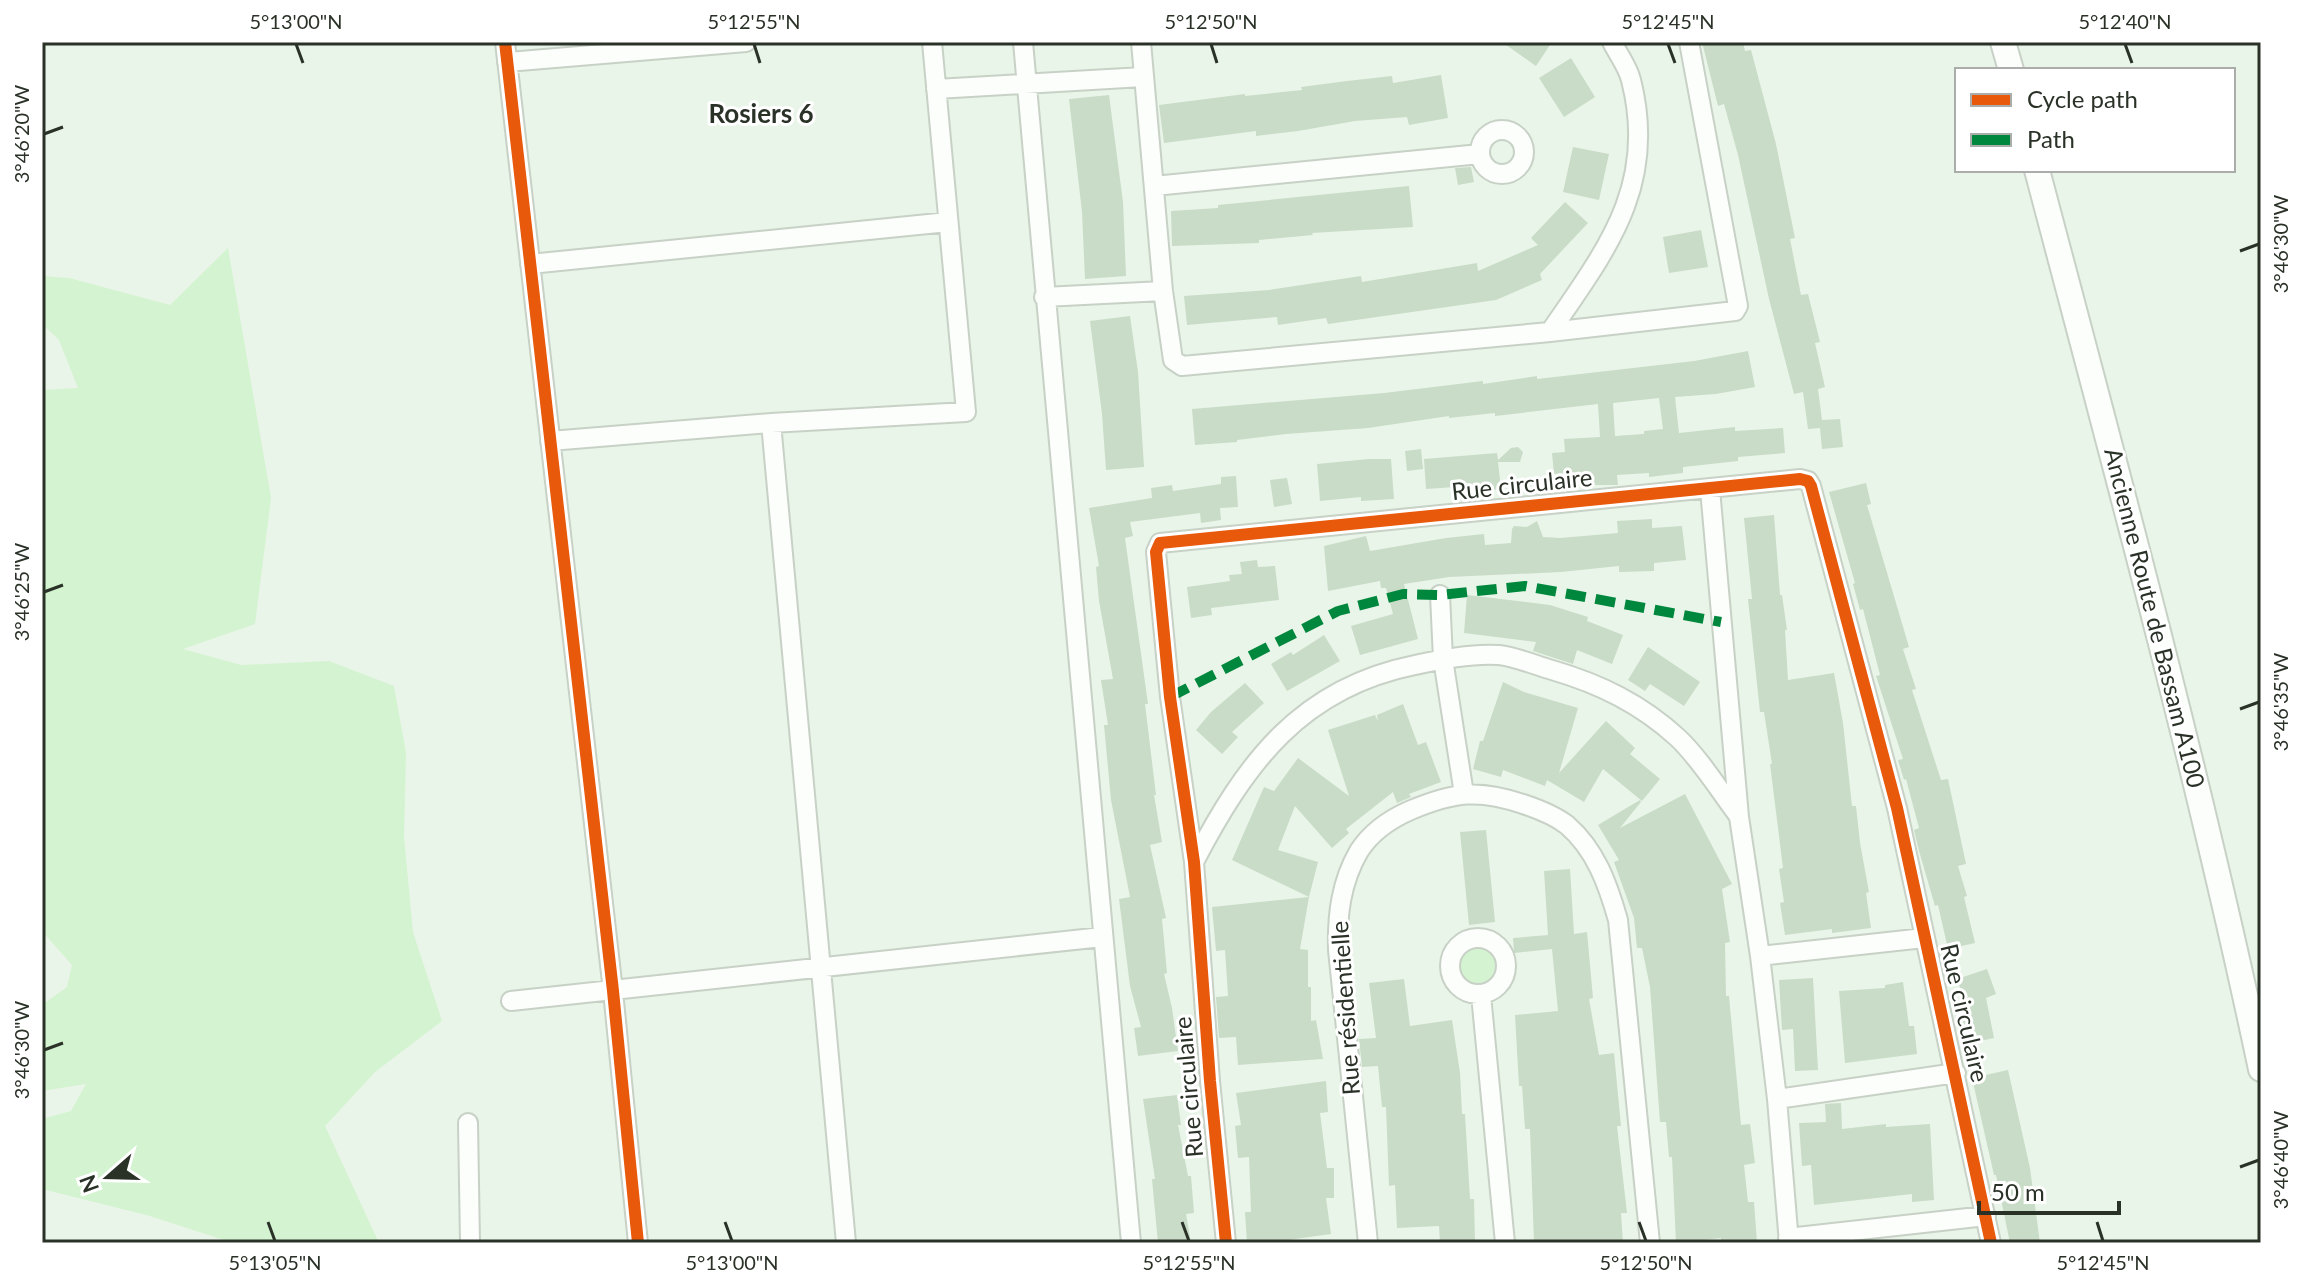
<svg xmlns="http://www.w3.org/2000/svg" width="2303" height="1285" viewBox="0 0 2303 1285" font-family="Lato,sans-serif">
  <rect width="100%" height="100%" fill="#e9f5e8"/>
  <path fill="#d4f3d0" d="M228,248L271,498L255,624L183,649L241,665L329,661L394,686L406,753L404,837L413,932L442,1021L375,1072L325,1126L379,1243H233L150,1216L42,1189V1119L71,1111L86,1084L42,1091V1005L67,987L72,965L42,931V390L78,388L59,340L42,324V276L69,278L170,305Z
    M1458 967a20 20 0 1 1 40 0a20 20 0 1 1-40 0Z"/>
  <path fill="#c9dcc8" fill-rule="evenodd" d="M1502,42H1552L1536,66Z
    M1702,42H1743L1745,51L1751,50L1776,144L1795,238L1790,239L1801,295L1808,294L1820,342L1815,343L1825,387L1818,389L1822,420L1840,419L1843,447L1822,449L1820,428L1808,429L1803,392L1794,394L1769,299L1738,155L1724,104L1718,106Z
    M1571,58L1595,97L1564,117L1539,78Z
    M1441,75L1448,118L1409,125L1407,117L1355,121L1298,131L1256,136V131L1164,143L1159,105L1245,94V96L1302,90L1301,87L1347,81L1392,76L1393,83Z
    M1109,95L1123,202L1126,276L1085,279L1082,212L1069,99Z
    M1573,147L1609,154L1599,200L1563,192Z
    M1471,167L1474,182L1458,185L1455,168Z
    M1409,186L1413,227L1312,233L1313,235L1259,240V243L1172,246L1171,211L1218,208V205Z
    M1565,202L1588,223L1540,274L1542,280L1496,300L1328,324L1326,318L1278,325L1277,317L1187,325L1184,296L1269,290L1361,276L1362,282L1477,263L1478,271L1538,245L1531,238Z
    M1701,230L1708,267L1669,273L1663,237Z
    M1130,316L1138,372L1144,467L1106,470L1102,414L1090,321Z
    M1748,351L1755,387L1716,394L1675,397L1679,433L1735,427V431L1783,428L1785,453L1738,457V461L1683,467V473L1649,477V473L1617,475L1618,485H1566L1565,473L1554,474L1552,453L1565,452L1564,439L1600,437L1598,404L1495,416V413L1449,418V416L1368,428L1286,434L1237,440V442L1195,445L1192,409L1384,393L1483,381V384L1537,376V379L1694,361ZM1659,398L1663,429L1644,431V434L1615,436L1613,403Z
    M1518,447L1523,452L1520,462H1498L1501,489L1470,492L1469,486L1426,489L1424,459L1497,453L1498,460L1511,448Z
    M1421,449L1423,469L1407,471L1405,451Z
    M1369,459H1391L1394,499L1361,501V497L1320,501L1317,464Z
    M1236,476L1238,507L1220,508L1221,520L1201,523L1200,513L1130,522L1133,536L1125,538L1148,704H1145L1156,795H1154L1162,842L1150,845L1166,918L1162,919L1167,973L1164,974L1172,1008L1178,1051L1138,1056L1134,1028L1141,1027L1130,986L1119,899L1130,897L1111,800L1104,725H1108L1101,680L1113,679L1099,601L1096,567L1099,566L1089,508L1152,498L1151,488L1172,485L1173,491L1221,484V477Z
    M1287,478L1292,504L1274,507L1270,480Z
    M1866,483L1871,504L1867,505L1909,647L1903,649L1916,689L1912,690L1941,780L1948,779L1966,864L1958,866L1967,896L1964,897L1975,943L1948,949L1938,905L1935,906L1919,851L1914,830L1919,828L1906,779L1904,780L1898,760L1903,759L1876,676L1880,675L1863,609L1860,610L1853,584L1855,583L1829,492Z
    M1774,515L1780,595H1782L1787,630H1785L1788,680L1834,673L1843,723L1852,806H1856L1860,843L1869,892L1866,893L1871,928L1832,933V929L1785,935L1780,903L1784,902L1779,869L1783,868L1770,764H1772L1764,712H1760L1748,599H1752L1744,518Z
    M1652,519V528L1682,526L1686,560L1654,563V571L1619,572V566L1561,572L1449,577L1404,584L1418,639L1360,655L1351,626L1393,614L1386,588H1381L1380,581L1328,591L1324,546L1366,536L1370,551L1446,538L1484,534L1485,545L1511,543L1512,529L1514,526L1527,527L1537,521L1543,537L1560,538L1618,533L1617,521Z
    M1257,560L1258,567L1275,566L1279,600L1211,608L1212,615L1191,618L1187,587L1230,581L1229,575L1242,574L1240,562Z
    M1467,595L1550,605L1588,617L1587,621L1623,635L1612,664L1577,650L1573,664L1533,651L1536,642L1464,633Z
    M1324,635L1340,661L1287,691L1271,664L1291,652L1293,655Z
    M1648,647L1700,682L1684,706L1650,684L1645,691L1628,680Z
    M1503,682L1524,692L1578,708L1559,773L1606,721L1635,748L1630,754L1660,779L1642,801L1603,769L1584,802L1547,780L1545,786L1503,770L1501,777L1473,769L1480,741H1483Z
    M1245,683L1264,703L1232,732L1238,737L1222,754L1196,730L1211,712Z
    M1403,704L1418,745L1426,742L1441,782L1409,794L1411,797L1397,803L1393,792L1346,829L1349,833L1332,848L1295,806L1278,850L1318,862L1309,897L1232,860L1264,787L1274,791L1298,758L1349,796L1328,730L1375,715L1378,721L1377,715Z
    M1685,794L1732,884L1722,889L1730,942L1725,943L1726,996H1729L1741,1125L1750,1124L1755,1163L1744,1165L1748,1202H1754L1757,1243H1721V1238L1676,1243L1672,1157H1669L1666,1122H1660L1650,987L1642,948H1637L1634,918L1614,862L1619,860L1598,825L1640,800L1641,802L1620,828Z
    M1486,830L1495,922L1469,925L1460,832Z
    M1570,869L1574,934L1587,932L1593,998L1589,999L1599,1055L1614,1053L1621,1126H1617L1627,1213H1621L1623,1243H1534L1530,1129H1525L1522,1086H1519L1515,1015L1558,1011L1552,949L1514,953L1513,938L1548,935L1544,871Z
    M1309,897L1300,949L1308,950V987H1311V1021L1316,1020L1323,1059L1238,1065L1236,1037L1219,1038L1216,997L1228,996L1225,950L1216,951L1212,907Z
    M1987,969L1996,994L1986,998L1994,1038L1967,1044L1961,1016L1969,1014L1957,979Z
    M1813,978L1818,1070L1795,1071L1793,1029L1782,1030L1779,980Z
    M1404,979L1410,1026L1452,1020L1460,1073L1462,1114H1465L1470,1199H1474L1475,1243H1440L1439,1226L1397,1228L1395,1185L1389,1186L1386,1107H1382L1378,1066L1362,1067L1359,1039L1376,1038L1369,983Z
    M1903,982L1909,1026H1914L1917,1054L1845,1063L1839,991L1885,988V985Z
    M2008,1070L2030,1168L2040,1243H2010L1996,1175H1994L1972,1078Z
    M1326,1081L1328,1112L1320,1113L1327,1168H1334V1198H1326L1331,1234L1288,1240V1243H1247L1245,1212H1251L1249,1157L1238,1158L1235,1126L1241,1125L1236,1093Z
    M1177,1095L1181,1125H1178L1188,1176H1191L1194,1213L1186,1214L1191,1243H1158L1152,1179H1155L1143,1099Z
    M1841,1103L1842,1129L1886,1124V1127L1930,1124L1934,1200L1912,1202V1194L1814,1205L1811,1165L1802,1166L1799,1123L1826,1122L1825,1104Z"/>
  <g fill="none" stroke-linecap="round" stroke-linejoin="round">
    <defs>
      <path id="minor" d="M505,42L613,991L638,1243
        M1023,42L1131,1243
        M1141,42L1163,291L1173,360L1182,366L1550,332L1735,311L1738,306L1689,42
        M507,62L746,42
        M936,89L1143,77
        M1480 152a22 22 0 1 1 44 0a22 22 0 1 1-44 0Z
        M1154,186L1480,154
        M530,264L948,222
        M1044,297L1163,291
        M1550,332C1606,250 1658,186 1631,80C1628,67 1618,54 1612,42
        M771,423L846,1243
        M550,441L771,423L966,412L932,42
        M1710,489L1739,817L1760,956L1777,1099L1789,1243
        M1440,595L1443,659L1464,794
        M1194,862C1245,764 1300,688 1415,665C1441,659 1472,653 1499,655C1516,657 1535,665 1552,670C1600,684 1641,704 1678,738C1701,760 1719,790 1738,815
        M1450 966a28 28 0 1 1 56 0a28 28 0 1 1-56 0Z
        M1760,956L1924,938
        M1481,995L1505,1243
        M511,1001L1102,937
        M1777,1099L1956,1073
        M468,1123L470,1243
        M1788,1238L1986,1216
        M1226,1243L1210,1081L1194,862L1170,697L1156,552L1160,543L1800,479L1808,481L1811,486L1897,808L1991,1243
        M1368,1243L1338,950C1337,915 1341,882 1359,851C1372,831 1390,819 1411,810C1454,792 1479,789 1523,804C1538,809 1554,815 1567,825C1596,850 1608,885 1618,920L1650,1243"/>
      <path id="secondary" d="M2003,42L2011,70
        M2037,170C2116,469 2197,767 2261,1069"/>
    </defs>
    <use href="#minor" stroke="#c8d1c6" stroke-width="22"/>
    <use href="#secondary" stroke="#c8d1c6" stroke-width="28"/>
    <use href="#minor" stroke="#fcfefc" stroke-width="18"/>
    <use href="#secondary" stroke="#fcfefc" stroke-width="24"/>
    <path stroke="#00873e" stroke-width="10" stroke-dasharray="20 10" stroke-linecap="butt" d="M1170,697L1338,611L1403,594L1440,595L1525,586L1721,622"/>
    <defs>
      <path id="cycleway" d="M505,42L613,991L638,1243
        M1226,1243L1210,1081L1194,862L1170,697L1156,552L1160,543L1800,479L1808,481L1811,486L1897,808L1991,1243"/>
    </defs>
    <use href="#cycleway" stroke="#fff" stroke-width="17"/>
    <use href="#cycleway" stroke="#e8590c" stroke-width="12"/>
  </g>
  <path fill="none" stroke="#2a3228" stroke-width="3" d="M296,44L303,63M754,44L760,63M1211,44L1217,63M1668,44L1675,63M2125,44L2132,63M44,134L63,127M2240,251L2259,244M44,592L63,585M2240,709L2259,702M44,1050L63,1043M2240,1167L2259,1160M268,1222L275,1241M725,1222L732,1241M1182,1222L1189,1241M1639,1222L1646,1241M2097,1222L2103,1241"/>
  <g text-anchor="middle" stroke-width="6" stroke-linejoin="round" paint-order="stroke">
    <g font-size="24" fill="#2a3228" stroke="#fff">
      <text transform="translate(1522 485) rotate(-6)" y="8">Rue circulaire</text>
      <text transform="translate(2154 618) rotate(76)" y="8">Ancienne Route de Bassam A100</text>
      <text transform="translate(1346 1008) rotate(-94)" y="8">Rue résidentielle</text>
      <text transform="translate(1964 1013) rotate(77)" y="8">Rue circulaire</text>
      <text transform="translate(1189 1087) rotate(-95)" y="8">Rue circulaire</text>
    </g>
    <g font-size="26" font-weight="bold" fill="#2a3228" stroke="#fff">
      <text x="761" y="123">Rosiers 6</text>
    </g>
  </g>
  <rect width="2303" height="1285" fill="none" stroke="#ffffff" stroke-width="88"/>
  <rect x="1955" y="68" width="280" height="104" fill="#ffffff" stroke="#aaada9" stroke-width="2"/>
  <rect x="1971" y="94" width="40" height="12" fill="#e8590c" stroke="#aaada9" stroke-width="2"/>
  <text x="2027" y="108" font-size="24" fill="#2a3228">Cycle path</text>
  <rect x="1971" y="134" width="40" height="12" fill="#00873e" stroke="#aaada9" stroke-width="2"/>
  <text x="2027" y="148" font-size="24" fill="#2a3228">Path</text>
  <g transform="translate(108 1177) rotate(250)" stroke="#ffffff" stroke-width="6" paint-order="stroke">
  <path d="M0-6L14 30L0 20L-14 30Z" fill="#2a3228"/>
  <text y="-12" font-size="22" font-weight="bold" text-anchor="middle" fill="#2a3228">N</text>
  </g>
  <path d="M1979 1201v12h140v-12" fill="none" stroke="#2a3228" stroke-width="4"/>
  <text x="1991" y="1201" font-size="24" fill="#2a3228" stroke="#ffffff" stroke-width="6" paint-order="stroke">50 m</text>
  <rect x="44" y="44" width="2215" height="1197" fill="none" stroke="#2a3228" stroke-width="3"/>
  <g font-size="20" text-anchor="middle" fill="#2a3228">
    <text x="296" y="29">5°13'00"N</text>
    <text x="754" y="29">5°12'55"N</text>
    <text x="1211" y="29">5°12'50"N</text>
    <text x="1668" y="29">5°12'45"N</text>
    <text x="2125" y="29">5°12'40"N</text>
    <text transform="translate(22 134) rotate(-90)" y="7">3°46'20"W</text>
    <text transform="translate(2281 244) rotate(-90)" y="7">3°46'30"W</text>
    <text transform="translate(22 592) rotate(-90)" y="7">3°46'25"W</text>
    <text transform="translate(2281 702) rotate(-90)" y="7">3°46'35"W</text>
    <text transform="translate(22 1050) rotate(-90)" y="7">3°46'30"W</text>
    <text transform="translate(2281 1160) rotate(-90)" y="7">3°46'40"W</text>
    <text x="275" y="1270">5°13'05"N</text>
    <text x="732" y="1270">5°13'00"N</text>
    <text x="1189" y="1270">5°12'55"N</text>
    <text x="1646" y="1270">5°12'50"N</text>
    <text x="2103" y="1270">5°12'45"N</text>
  </g>
</svg>
